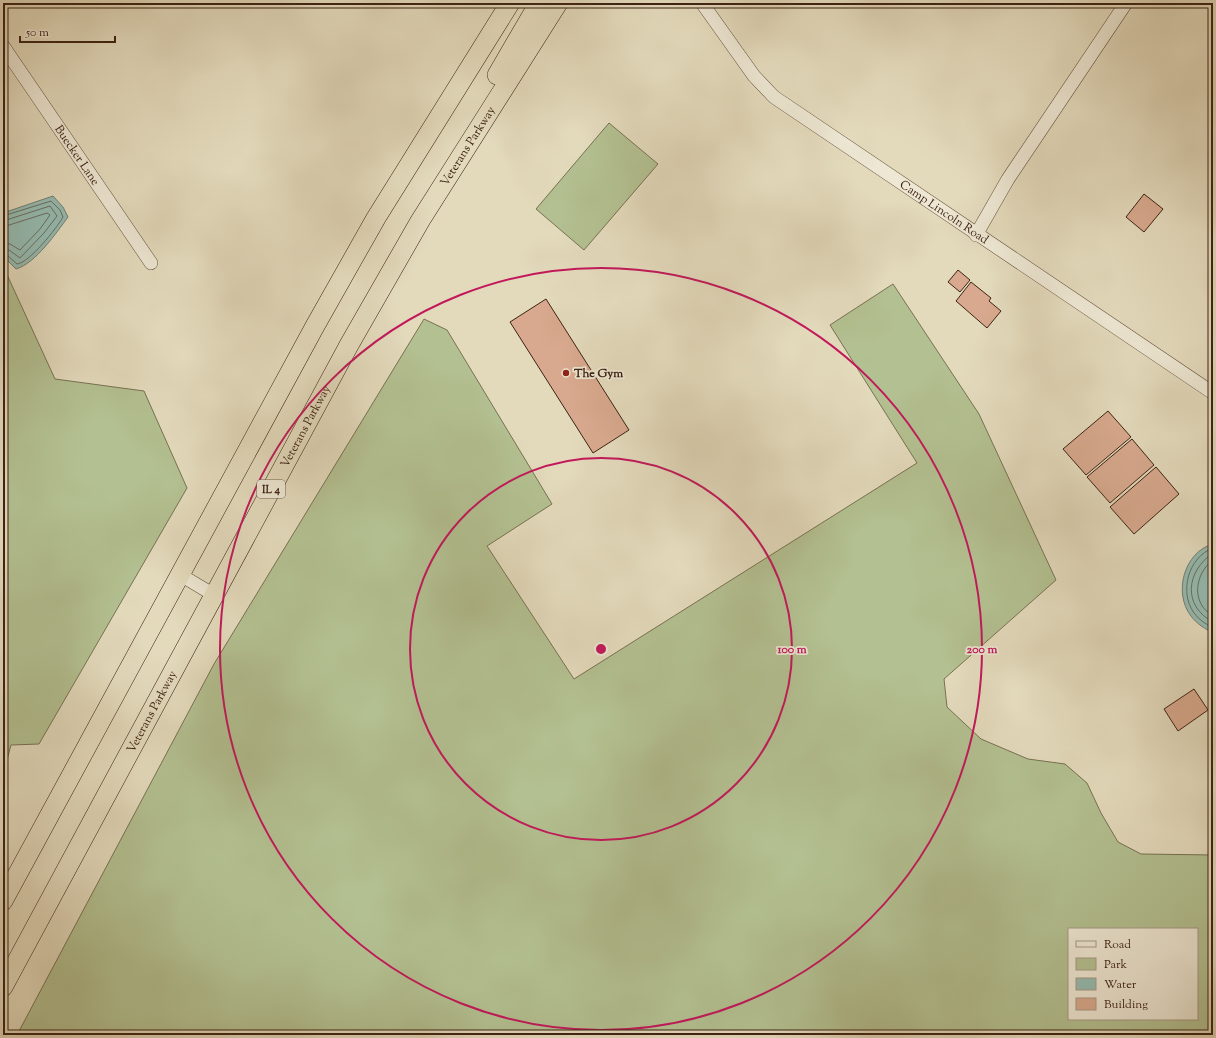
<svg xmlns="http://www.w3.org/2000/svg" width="1216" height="1038" viewBox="0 0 1216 1038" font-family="'Sorts Mill Goudy',serif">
  <rect width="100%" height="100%" fill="#e3dabc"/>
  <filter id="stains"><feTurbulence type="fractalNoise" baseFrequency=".005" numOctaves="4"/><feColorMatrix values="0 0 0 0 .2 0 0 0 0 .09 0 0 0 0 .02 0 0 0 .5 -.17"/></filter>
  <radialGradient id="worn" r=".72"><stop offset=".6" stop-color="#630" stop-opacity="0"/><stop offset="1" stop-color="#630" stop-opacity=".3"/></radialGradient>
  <path fill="#b3c091" stroke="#787152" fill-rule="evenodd" d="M609,123L658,164L584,250L536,209Z
    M3,266L55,379L144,391L187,488L39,744L11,745L3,775Z
    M893,284L979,414L1056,580L944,679L947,707L981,739L1028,759L1065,764L1087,783L1101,813L1118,842L1141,854L1213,855V1035H17L214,664L424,319L447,330L552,504L487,546L574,679L917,463L830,325ZM1069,929H1197V1019H1069Z"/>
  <path fill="#95bbb1" stroke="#727e72" d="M53,196L63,207L68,217C56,233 36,263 16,269L3,256V213Z
    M1213,544V633C1204,628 1197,624 1191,616C1173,593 1184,552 1213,544Z"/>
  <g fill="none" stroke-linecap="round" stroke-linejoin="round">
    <path stroke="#696e62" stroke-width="1" d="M3,216L51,201L60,210L63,217C57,228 29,263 17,264L7,255L3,254
      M3,221L50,206L57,216L44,233L20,258L9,250L3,249
      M3,227L47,213L50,215L40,229L20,250L10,244L3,243
      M1213,548C1188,557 1179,592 1194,613C1199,620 1206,624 1213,628
      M1213,553C1186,571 1182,606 1213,622
      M1213,560C1195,573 1190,603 1213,616"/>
  </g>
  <path fill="#d8a98e" stroke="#3d2213" d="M1144,194L1163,209L1144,232L1126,217Z
    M958,270L970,280L960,292L948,282Z
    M971,282L991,298L989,301L1001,311L987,328L956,301Z
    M546,299L629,430L593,453L510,322Z
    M1108,411L1131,437L1086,475L1063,449Z
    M1132,439L1154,465L1110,503L1087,477Z
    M1156,467L1179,494L1134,534L1110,507Z
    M1194,689L1208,710L1178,731L1164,709Z"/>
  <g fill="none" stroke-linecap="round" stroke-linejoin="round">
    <defs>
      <g id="minor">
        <path id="s1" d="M702,3L754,76L774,97L1213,393"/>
        <path id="s2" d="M3,46L151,263"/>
        <path d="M976,235L1008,179L1126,3"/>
        <path d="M179,574L214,595"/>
      </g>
      <g id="highway">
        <path d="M497,75L539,3"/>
        <path d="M3,901L315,326L376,218L510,3"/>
        <path id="s3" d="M3,987L349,345L420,221L558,3"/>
      </g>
    </defs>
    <use href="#minor" stroke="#66503d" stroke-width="14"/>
    <use href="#highway" stroke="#3d2213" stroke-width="20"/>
    <use href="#minor" stroke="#ede7d3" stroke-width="13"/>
    <use href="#highway" stroke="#e3dabc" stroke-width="19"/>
  </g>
  <g fill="none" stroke="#c2185b" stroke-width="2">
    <circle cx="601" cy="649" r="191"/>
    <circle cx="601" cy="649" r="381"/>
  </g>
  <circle fill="#8f2418" stroke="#ede7d3" stroke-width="1.5" cx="566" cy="373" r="4"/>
  <g text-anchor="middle" stroke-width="3.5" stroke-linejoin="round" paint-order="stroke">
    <rect fill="#ede7d3" stroke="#725d4d" stroke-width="1" x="257" y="480" width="28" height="18" rx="3"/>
    <g font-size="11" font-weight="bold" fill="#3d2213">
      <text x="271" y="493">IL 4</text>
    </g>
    <g font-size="12" fill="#3d2213" stroke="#ede7d3">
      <text dy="4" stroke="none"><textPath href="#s3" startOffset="961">Veterans Parkway</textPath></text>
      <text dy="4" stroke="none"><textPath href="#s2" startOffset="132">Buecker Lane</textPath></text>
      <text dy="4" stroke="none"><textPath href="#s1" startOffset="324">Camp Lincoln Road</textPath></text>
      <text dy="4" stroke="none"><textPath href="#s3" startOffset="637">Veterans Parkway</textPath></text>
      <text dy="4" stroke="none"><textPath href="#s3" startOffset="313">Veterans Parkway</textPath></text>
    </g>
    <g font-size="12" font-weight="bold" fill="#3d2213" stroke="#ede7d3" text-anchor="start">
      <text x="574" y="377">The Gym</text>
    </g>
  </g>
  <circle cx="601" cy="649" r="6" fill="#c2185b" stroke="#ede7d3" stroke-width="2"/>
  <g font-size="12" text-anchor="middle" font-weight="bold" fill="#c2185b" stroke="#ede7d3" stroke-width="3.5" stroke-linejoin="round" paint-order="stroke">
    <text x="792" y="653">100 m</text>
    <text x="982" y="653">200 m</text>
  </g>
  <rect width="1216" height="1038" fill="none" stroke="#e3dabc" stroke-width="16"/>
  <rect x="4" y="4" width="1208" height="1030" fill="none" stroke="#3d2213" stroke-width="2"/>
  <rect x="8" y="8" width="1200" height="1022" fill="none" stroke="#3d2213"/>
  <rect x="1068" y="928" width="130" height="92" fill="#ede7d3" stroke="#a79886"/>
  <rect x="1076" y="941" width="20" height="6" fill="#ede7d3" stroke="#a79886"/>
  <text x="1104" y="948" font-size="12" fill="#3d2213">Road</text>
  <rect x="1076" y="958" width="20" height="12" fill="#b3c091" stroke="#a79886"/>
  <text x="1104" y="968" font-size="12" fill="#3d2213">Park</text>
  <rect x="1076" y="978" width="20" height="12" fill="#95bbb1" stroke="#a79886"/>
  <text x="1104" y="988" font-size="12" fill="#3d2213">Water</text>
  <rect x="1076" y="998" width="20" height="12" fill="#d8a98e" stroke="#a79886"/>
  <text x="1104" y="1008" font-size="12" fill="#3d2213">Building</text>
  <path d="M20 36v6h95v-6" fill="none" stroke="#3d2213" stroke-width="2"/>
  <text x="26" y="36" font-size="12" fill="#3d2213" stroke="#ede7d3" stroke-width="3" paint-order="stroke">50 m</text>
  <rect width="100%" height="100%" filter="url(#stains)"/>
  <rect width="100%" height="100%" fill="url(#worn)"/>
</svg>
